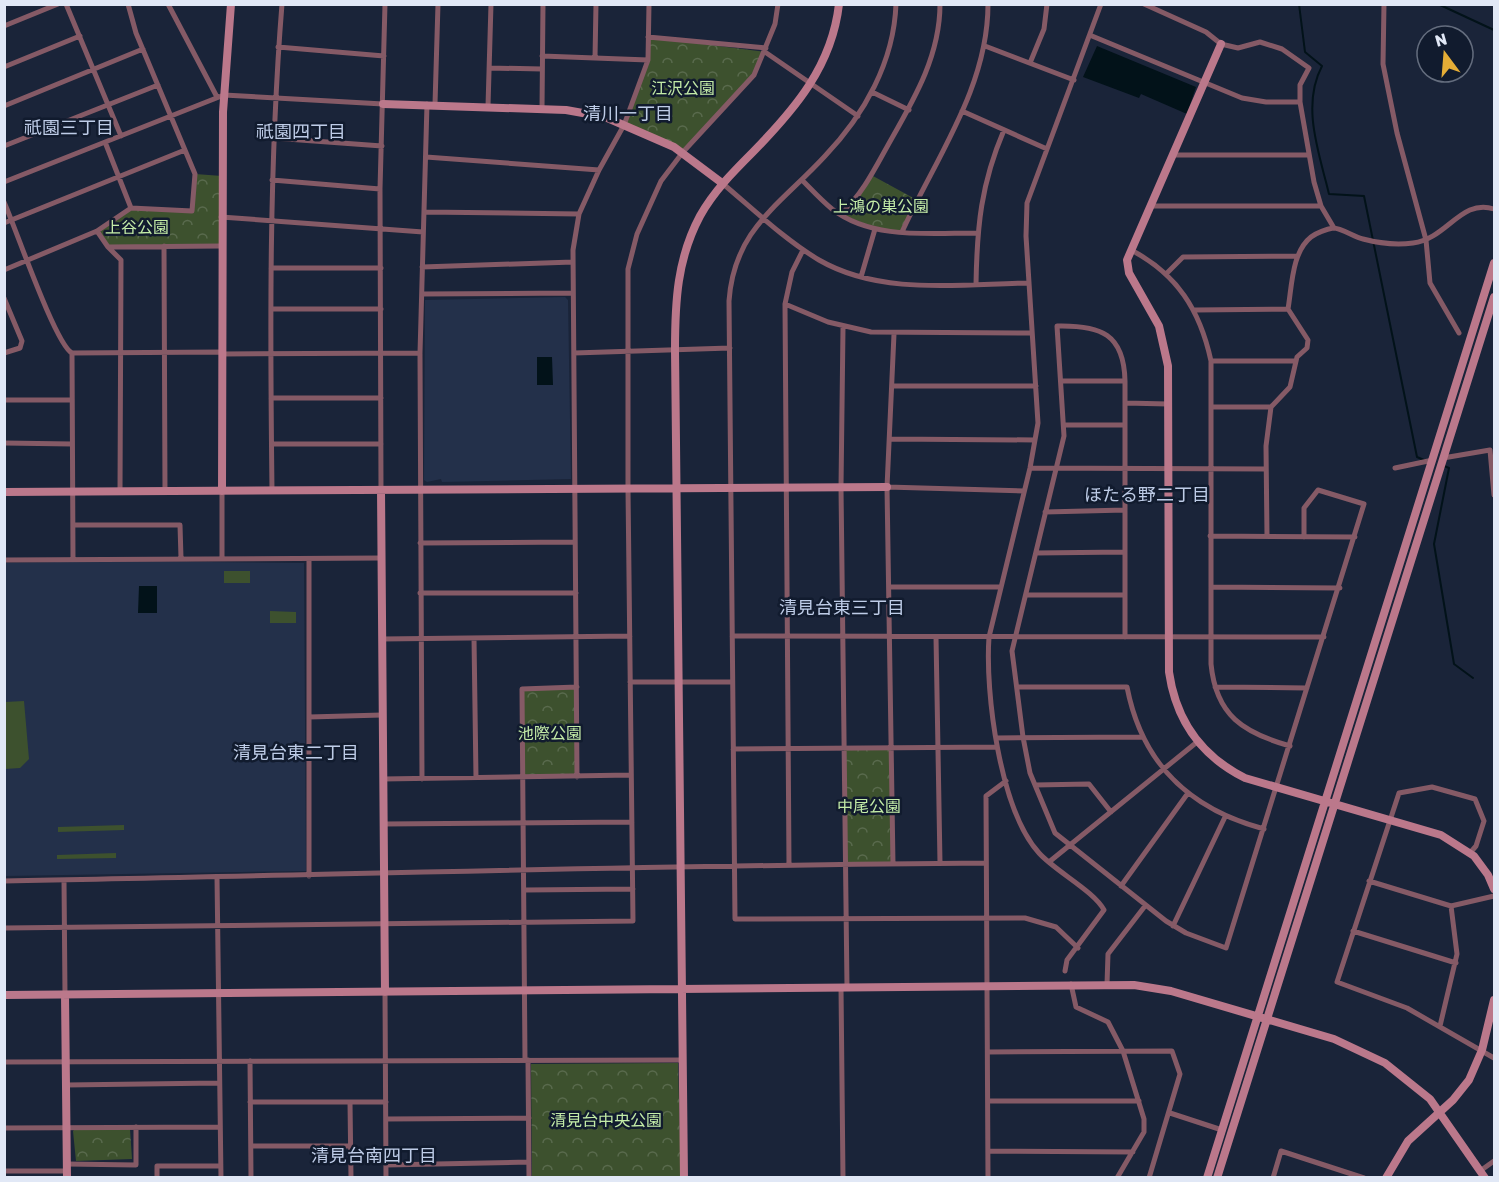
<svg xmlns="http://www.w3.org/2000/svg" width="1499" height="1182" viewBox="0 0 1499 1182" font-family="Rubik,'Noto Sans JP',sans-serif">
  <defs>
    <pattern id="forest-crowns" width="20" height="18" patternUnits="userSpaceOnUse" patternTransform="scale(1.5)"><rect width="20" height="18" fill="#3d512e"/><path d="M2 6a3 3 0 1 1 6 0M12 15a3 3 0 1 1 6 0" fill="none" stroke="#596a4d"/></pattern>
  </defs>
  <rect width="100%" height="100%" fill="#1a2439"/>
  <path fill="#23304a" d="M565,297L568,300L571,479L442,482L441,479L427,482L424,480L425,300Z
    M113,561L304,563L306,871L5,876L4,563Z"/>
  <path fill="url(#forest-crowns)" d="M648,37L765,52L754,75L683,152L624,125L648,60Z
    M195,174L222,176L221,246L108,247L97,231L131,208L192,211Z
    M873,176L917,200L902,232L878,229L841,214Z
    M577,687V777L524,778L522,689Z
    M891,747L893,864H846L844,748Z
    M678,1063L681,1177H532L531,1064Z
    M75,1129H130L132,1159L76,1161L73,1131Z"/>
  <path fill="#3d512e" d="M224,571H250V583H224Z
    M270,611L296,612V623H270Z
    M24,701L29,759L20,768L5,769V702Z
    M124,825V830L58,832V827Z
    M116,853V858L57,859V855Z"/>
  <path fill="#021219" d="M1097,46L1196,87L1187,114L1141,94L1139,98L1083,77Z
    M537,357H552L553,385H537Z
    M139,586H157V613H138Z"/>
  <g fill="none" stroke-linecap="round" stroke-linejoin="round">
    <path stroke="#021219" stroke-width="2" d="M1299,4L1305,52L1322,66C1303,102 1316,144 1326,182L1329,194L1364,196L1417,457L1424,460
      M1438,4L1494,30
      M1444,466L1449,468L1434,544L1454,664L1473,678"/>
    <path stroke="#855a66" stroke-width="5" d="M66,4L121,136
      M168,4L217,97
      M896,4C894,62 864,115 825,156C780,205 734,229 729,301L735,919L1025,918L1056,927L1078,948
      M1144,4L1206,32L1221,44L1238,48L1260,42L1282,49L1309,68L1300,85V102L1314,182L1321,206L1334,228
      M1384,4L1383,64L1397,133L1426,240L1430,283L1459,333
      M4,26L58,4
      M1092,36L1242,98L1266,102H1300
      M648,37L766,48
      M985,46L1074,80
      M278,47L384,56
      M765,52L858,116
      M542,56L648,60
      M595,58L596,4
      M1030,63L1044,29L1047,4
      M4,67L80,36
      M489,68L542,69
      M872,92L909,110
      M435,104L438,4
      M4,106L143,49
      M488,106L491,4
      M542,109L543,4
      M962,111L1047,149
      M273,138L382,146
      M105,142L131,208
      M4,146L158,85
      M1173,155H1309
      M426,157L599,170
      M272,180L380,189
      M802,180C812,190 821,200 832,209C872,240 930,233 977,233
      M4,182L224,95L383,104
      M722,183C753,209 784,239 819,260C881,296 961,284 1029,283
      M4,202C15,226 55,344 72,353L222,352
      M1150,206H1321
      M424,212L579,214
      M841,214C865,191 876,166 892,138C916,96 940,54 940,4
      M221,217L423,232
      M4,223L185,150
      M97,231L108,247L121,260L120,491
      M902,232C935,159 988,88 988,4
      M164,246L165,491
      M108,247L221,246
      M1131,250C1177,274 1200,310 1211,361V664C1216,716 1244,733 1290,746
      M422,267L573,262
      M271,268H381
      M4,270L97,231L131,208L192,211L195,174L136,33L128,4
      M1167,273L1183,257L1298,256
      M861,277L875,229
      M976,284C977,226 981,184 1004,130
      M422,294L572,293
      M4,298L22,341L20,348L4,353
      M785,304L828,322L871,332L1032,333
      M271,309H381
      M1195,310L1288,309
      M843,328L841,487L847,987
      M72,353L73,559
      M574,353L730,348
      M222,354L420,353
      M1211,361H1296
      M1061,381H1125
      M892,386H1036
      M271,398H381
      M4,400H72
      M1125,403L1168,404
      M1211,407H1271
      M1064,425H1125
      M889,439L1035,440
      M4,443L72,444
      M272,444H381
      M1443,458L1490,450L1494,495
      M1030,468L1266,469
      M1395,468L1433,460
      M887,487L1024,491
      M272,490C270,328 269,166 282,4
      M381,490L380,189L385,4
      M1045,512L1125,510
      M73,525H180L181,558
      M1210,536L1355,537
      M1267,536L1266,446L1271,407L1290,387L1297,357L1307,348L1308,340L1288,309C1292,285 1292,252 1311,237C1316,233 1327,229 1333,228C1342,228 1354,237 1363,239C1378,243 1397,245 1413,243C1447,239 1461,198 1494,209
      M420,543L575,542
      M1036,553L1125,552
      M222,558V491
      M309,559V876
      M4,560L381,558
      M889,587H1001
      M1211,587L1340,588
      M420,593H576
      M1026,595H1125
      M732,636L1324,637
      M936,637L940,863
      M1125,637V381C1124,334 1101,325 1057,326L1064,436L1012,651L1023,737L1030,773L1055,833L1166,921L1186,933L1226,948L1364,504L1318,490L1304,508V537
      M474,638L476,778
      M382,639L630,636
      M630,682H732
      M1017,687H1127C1142,764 1189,809 1264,829
      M1215,687L1307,688
      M309,717L382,715
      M996,738L1142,737
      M733,749L997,747
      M577,777L573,250L579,214L599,170L624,125L648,60L649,4
      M383,779L631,775
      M422,779L420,353L427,104
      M1035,785L1089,784L1111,812
      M384,824L632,822
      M1470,853L1476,846L1484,821L1475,799L1432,787L1399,793L1337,982L1407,1008L1494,1058
      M1049,862L1197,742
      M789,864L785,304L792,272L803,250
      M893,864L887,487L894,334
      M217,877L221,1178
      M64,880L65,995
      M4,881C332,875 659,865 986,863
      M1369,881L1451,906L1494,896
      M1121,886L1188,793
      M525,890L633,889
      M1173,926L1225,817
      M4,928L633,921L628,489V269L637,234L661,181L683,152L754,75L775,24L778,4
      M1353,931L1456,963
      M1065,971L1067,960L1104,910C1094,891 1055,871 1039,853C1000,810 985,693 989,637L1030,468L1038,423L1026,236L1027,203L1101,4
      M1071,984L1076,1007L1108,1022L1123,1051L1144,1119V1132L1117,1178
      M1107,984L1108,954L1145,906
      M841,987L843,1178
      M385,992L386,1178
      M1440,1026L1457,954L1451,906
      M988,1052L1172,1051L1180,1074L1149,1178
      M525,1060L522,689L577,687
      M528,1060L529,1178
      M250,1061L251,1178
      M4,1062L681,1060
      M66,1085L219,1083
      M988,1101H1139
      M250,1102H386
      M350,1102L351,1178
      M1170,1113L1222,1130
      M386,1119L529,1118
      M4,1128L220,1127
      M251,1146H351
      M988,1151L1133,1152
      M67,1164L136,1165V1127
      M386,1165L529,1162
      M4,1171H67
      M1480,1171L1494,1161
      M157,1178V1166H220
      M988,1178L986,796L1006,781
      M1273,1178L1281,1151L1364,1178"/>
    <path stroke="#bb788b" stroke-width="8" d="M1221,44L1127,260L1129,273L1159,326L1168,366L1169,672C1176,721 1201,756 1245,778L1441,835L1474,856L1488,875L1494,889
      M383,104L566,110L605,117L674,147L722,183
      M381,490L385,992
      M222,491L223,112L231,4
      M4,492L887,487
      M4,995L1134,985L1171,991L1334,1039L1385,1063L1430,1099L1485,1178
      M65,995L67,1178
      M684,1178L675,350C675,302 677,259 700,216C714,191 733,172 753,152C795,109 832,66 839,4
      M1207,1178L1494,263
      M1217,1178L1494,297
      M1386,1178L1408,1141L1453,1100L1469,1080L1482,1050L1494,1000"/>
  </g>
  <g text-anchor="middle" stroke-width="5" stroke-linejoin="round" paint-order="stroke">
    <g font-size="16" fill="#c3eba7" stroke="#111b2e">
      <text x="683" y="94">江沢公園</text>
      <text x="881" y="212">上鴻の巣公園</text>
      <text x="137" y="233">上谷公園</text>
      <text x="550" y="739">池際公園</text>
      <text x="869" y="812">中尾公園</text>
      <text x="606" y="1126">清見台中央公園</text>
    </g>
    <g font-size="18" fill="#becce7" stroke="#111b2e">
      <text x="628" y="120">清川一丁目</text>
      <text x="69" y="134">祇園三丁目</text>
      <text x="301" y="138">祇園四丁目</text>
      <text x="1147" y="501">ほたる野二丁目</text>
      <text x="842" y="614">清見台東三丁目</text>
      <text x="296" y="759">清見台東二丁目</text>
      <text x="374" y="1162">清見台南四丁目</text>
    </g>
  </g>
  <rect width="1499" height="1182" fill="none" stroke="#e1e8f6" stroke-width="12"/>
  <g transform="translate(1445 54) rotate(344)"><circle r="28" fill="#111b2e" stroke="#646d7e" stroke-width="1.5"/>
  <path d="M0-4.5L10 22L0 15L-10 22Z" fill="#e5ad36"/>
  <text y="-9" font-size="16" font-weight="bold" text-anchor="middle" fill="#e1e8f6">N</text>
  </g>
</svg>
